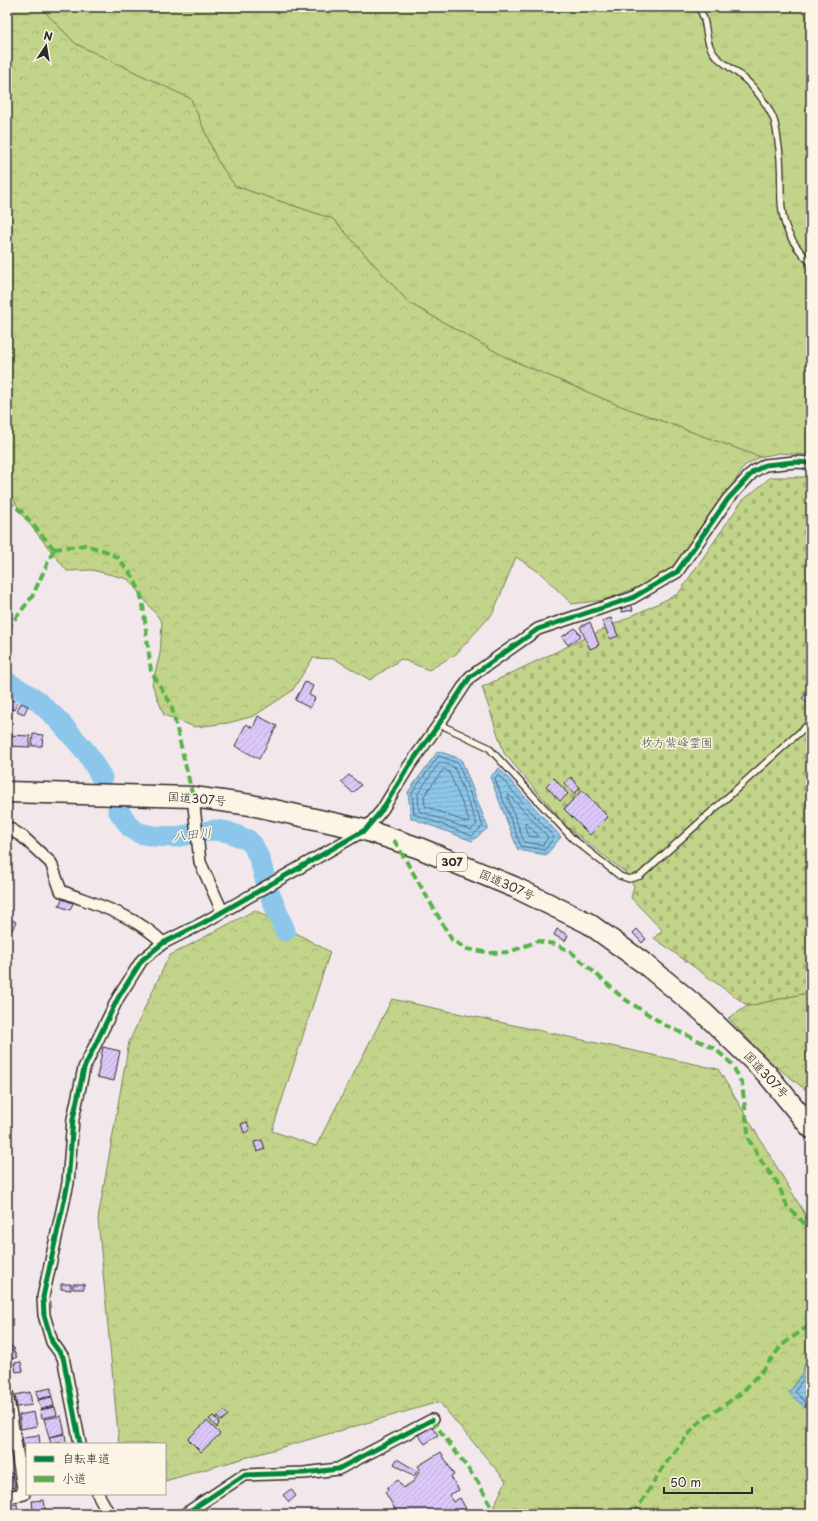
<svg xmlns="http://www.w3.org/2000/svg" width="818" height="1521" viewBox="0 0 818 1521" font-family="'Playpen Sans','Klee One',sans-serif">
  <defs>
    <pattern id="grass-tufts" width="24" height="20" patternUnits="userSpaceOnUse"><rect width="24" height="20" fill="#c2d489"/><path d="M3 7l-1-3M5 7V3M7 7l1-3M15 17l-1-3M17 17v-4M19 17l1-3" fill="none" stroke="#a7b676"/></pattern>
    <pattern id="forest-crowns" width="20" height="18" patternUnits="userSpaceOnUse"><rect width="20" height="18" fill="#c2d489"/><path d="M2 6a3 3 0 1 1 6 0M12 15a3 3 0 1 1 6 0" fill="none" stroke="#a7b676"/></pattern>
    <pattern id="cemetery-stones" width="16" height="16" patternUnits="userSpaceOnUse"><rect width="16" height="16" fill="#c2d489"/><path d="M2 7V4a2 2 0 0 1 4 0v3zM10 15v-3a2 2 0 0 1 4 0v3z" fill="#a7b676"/></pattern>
    <pattern id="water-rules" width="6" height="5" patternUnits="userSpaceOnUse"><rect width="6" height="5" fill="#8cc7eb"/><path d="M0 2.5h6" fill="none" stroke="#79abca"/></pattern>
    <pattern id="building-hatch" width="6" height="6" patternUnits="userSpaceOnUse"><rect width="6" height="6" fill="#dcc8f9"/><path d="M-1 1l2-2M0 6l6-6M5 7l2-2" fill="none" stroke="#bdacd6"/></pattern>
  </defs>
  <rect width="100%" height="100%" fill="#f2e8eb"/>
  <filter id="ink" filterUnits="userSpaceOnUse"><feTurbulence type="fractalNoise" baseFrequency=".025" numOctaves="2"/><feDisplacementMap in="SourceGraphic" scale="8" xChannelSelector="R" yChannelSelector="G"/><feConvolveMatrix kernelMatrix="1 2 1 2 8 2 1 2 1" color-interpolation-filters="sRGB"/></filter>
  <g filter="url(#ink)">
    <path fill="url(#grass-tufts)" stroke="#76805a" d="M40,7H811V455L779,453L760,457L618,405L507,358L409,303L333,219L235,186L217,160L191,99L76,44Z"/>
    <path fill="url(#forest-crowns)" stroke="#76805a" d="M7,7H40L76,44L191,99L217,160L235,186L333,219L409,303L507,358L618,405L760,457L744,466L721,506L663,578L604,600L572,604L539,572L516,557L493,613L456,654L429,670L401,659L370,680L335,659L313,658L292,691L254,716L228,723L195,727L164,715L152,684L160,654L162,622L128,579L92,570L67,571L23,516L7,488Z
      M255,910L330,952L272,1131L316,1146L392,999L718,1069L811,1224V1514H490L506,1481L439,1402L165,1481V1444H119L98,1219L129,1042L169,956Z
      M811,992V1094L768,1060L728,1018L748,1006Z"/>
    <path fill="url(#cemetery-stones)" stroke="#76805a" d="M771,477H811V992L748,1006L654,938L662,930L631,898L634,886L625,872L568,828L504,753L482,687L678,594L742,501Z"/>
    <path fill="url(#water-rules)" stroke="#65899e" d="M438,751L461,759L488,828L472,841L411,818L408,792Z
      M499,768L561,837L546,855L518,850L490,777Z
      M806,1359L811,1360V1413L789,1393L802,1374Z"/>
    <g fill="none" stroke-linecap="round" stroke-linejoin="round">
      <path stroke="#526978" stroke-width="1" d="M439,756L458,763L483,826L472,836L414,814L412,793Z
        M440,762L454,767L477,824L471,830L419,811L418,794Z
        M444,769L449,772L469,820L468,823L425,806L424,796Z
        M498,775L554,837L545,850L521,846L495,779Z
        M509,795L548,837L543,845L524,842L508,798Z
        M526,823L538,835V837L529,836L525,826Z
        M811,1364L808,1365L805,1376L795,1392L811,1407"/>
      <path stroke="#8cc7eb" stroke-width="21" d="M7,682L37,700L59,721L87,753L102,778
        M118,810L130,827L139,833L153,836L175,837L215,830L228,832L248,840L253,845L260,860L268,890L285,931"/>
    </g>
    <path fill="url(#building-hatch)" stroke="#2b2b2b" d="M631,604L633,610L622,612L621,606Z
      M611,618L618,636L610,639L602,621Z
      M590,622L599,645L590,649L580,627Z
      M575,628L581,636L568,645L562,637Z
      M305,682L313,686L309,695L315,698L310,708L295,700Z
      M811,689V702L808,704L802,698Z
      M9,698L18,703L14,710L7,707Z
      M21,703L28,706L24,714L17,711Z
      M258,716L277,726L259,759L235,746L246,724L253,728Z
      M33,734L43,735L42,746H32Z
      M7,735L30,736V747L7,746Z
      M349,775L361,785L353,793L341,782Z
      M571,777L580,788L574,794L564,783Z
      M554,778L568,794L560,801L546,786Z
      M582,790L608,817L590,835L564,809Z
      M62,899L73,903L70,910L59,906Z
      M10,919L16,922L12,930L7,927Z
      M557,929L568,935L565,941L554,935Z
      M637,929L646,939L642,943L633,933Z
      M103,1047L120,1051L114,1081L97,1077Z
      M247,1122L250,1130L244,1133L241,1124Z
      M262,1140L265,1149L257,1152L254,1142Z
      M61,1284H71V1290L61,1289Z
      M73,1284H84V1289H73Z
      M11,1346L15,1349L13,1350L17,1357L9,1360L11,1357L7,1348Z
      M21,1362L23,1371L16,1372L14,1363Z
      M51,1388L52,1396L38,1399L36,1391Z
      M30,1392L32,1405L17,1407L15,1395Z
      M52,1397L54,1406L41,1409L38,1400Z
      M55,1407L57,1415L42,1418L40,1410Z
      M224,1411L228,1415L221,1421L217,1417Z
      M34,1412L37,1426L21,1429L19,1415Z
      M61,1416L65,1433L49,1437L44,1419Z
      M213,1416L219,1422L217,1428L209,1419Z
      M207,1421L220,1434L201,1452L188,1439Z
      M431,1426L438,1435L425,1444L418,1435Z
      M65,1434L66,1441L51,1444L49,1437Z
      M39,1435L40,1444H27V1447L24,1448L22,1437Z
      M441,1452L454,1475L451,1477L459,1490L449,1495L453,1502L460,1498L469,1514H418L417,1512L413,1514H398L385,1492L388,1490L387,1487L398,1480L403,1488L414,1481L420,1469L418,1466Z
      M397,1459L417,1471L414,1476L394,1464Z
      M12,1473L15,1487L9,1488V1491L7,1492V1474Z
      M291,1489L296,1496L289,1502L283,1495Z
      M44,1500L46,1514H28V1511L33,1510L32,1501Z
      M17,1504L18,1514H7V1505Z
      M83,1510L84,1514H66V1513Z"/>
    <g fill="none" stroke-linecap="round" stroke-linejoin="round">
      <defs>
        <path id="lane" d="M698,7C709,20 703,41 715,55C722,63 733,69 741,76C754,86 768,105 774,120C776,126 777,134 778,141C787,192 767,221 811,263
          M439,724L488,747L572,838L620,876L629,879L640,876L811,722"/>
        <path id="street" d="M193,797L200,862L222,911
          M7,827L23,837L51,863L61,891C96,905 136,915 163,943
          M7,1393L24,1494L7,1497
          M80,1444L63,1357L52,1342L44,1315L43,1297L68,1183L73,1119L84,1068L118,998L142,960L163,943L203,923L365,830L382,810L409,766L439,724L470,677L538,629L632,598L677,572L728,499L753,472L765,465L795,462L811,463
          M98,1494L109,1514
          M185,1514L244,1475L304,1473L338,1469L432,1420"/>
        <path id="highway" d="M7,792L193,797L251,805L365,830L419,848L514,887L588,923L645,964L703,1012L767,1074L811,1128"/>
      </defs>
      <use href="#lane" stroke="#2b2b2b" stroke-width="8"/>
      <use href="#street" stroke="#2b2b2b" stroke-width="14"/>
      <use href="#highway" stroke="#2b2b2b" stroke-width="23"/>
      <use href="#lane" stroke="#fcf5e5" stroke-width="5.5"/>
      <use href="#street" stroke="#fcf5e5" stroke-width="11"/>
      <use href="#highway" stroke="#fcf5e5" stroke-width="20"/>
      <path stroke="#56b246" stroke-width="4" stroke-dasharray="8 4" stroke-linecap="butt" d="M7,501L21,511L54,549
        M54,549L86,545L108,552L118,558L133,577L140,592L143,605L151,671L171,704L193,797
        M7,629L32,597L54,549
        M394,840L452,940L467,949L491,953L509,952L538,941L554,944L570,951L623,998L665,1025L714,1048L732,1064L742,1084L749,1140L763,1164L777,1182L787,1206L811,1230
        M432,1420L478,1482L495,1514
        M634,1514L665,1464L697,1424L740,1394L760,1374L782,1345L811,1324"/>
      <defs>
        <path id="cycleway" d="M80,1444L63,1357L52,1342L44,1315L43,1297L68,1183L73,1119L84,1068L118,998L142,960L163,943L203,923L365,830L382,810L409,766L439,724L470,677L538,629L632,598L677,572L728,499L753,472L765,465L795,462L811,463
          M185,1514L244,1475L304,1473L338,1469L432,1420"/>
      </defs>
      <use href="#cycleway" stroke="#fcf5e5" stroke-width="8"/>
      <use href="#cycleway" stroke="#00873e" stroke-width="5"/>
    </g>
  </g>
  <g text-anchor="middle" stroke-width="3" stroke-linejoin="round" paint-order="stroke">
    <rect fill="#fcf5e5" stroke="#6a6863" stroke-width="1" x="437" y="853" width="30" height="18" rx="3"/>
    <g font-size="11" font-weight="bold" fill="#2b2b2b">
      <text x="452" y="866">307</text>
    </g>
    <g font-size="12" fill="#515542" stroke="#fcf5e5">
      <text x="677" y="747">枚方紫峰霊園</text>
    </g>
    <g font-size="12" fill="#2b2b2b" stroke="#fcf5e5">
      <text transform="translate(197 799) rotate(5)" y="4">国道307号</text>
      <text transform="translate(507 885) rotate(24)" y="4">国道307号</text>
      <text transform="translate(766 1075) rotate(47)" y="4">国道307号</text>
    </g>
    <g font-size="13" font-style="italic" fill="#485a65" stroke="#fcf5e5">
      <text transform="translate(192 834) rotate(-6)" y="5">八田川</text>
    </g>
  </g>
  <rect width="818" height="1521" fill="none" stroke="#fcf5e5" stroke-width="24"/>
  <rect x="12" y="12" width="794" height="1497" fill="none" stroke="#2b2b2b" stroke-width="1.5" filter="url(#ink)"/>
  <rect x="26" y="1443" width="140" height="52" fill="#fcf5e5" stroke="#a8a49b"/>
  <rect x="34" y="1456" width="20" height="6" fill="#00873e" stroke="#a8a49b"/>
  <text x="62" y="1463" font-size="12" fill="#2b2b2b">自転車道</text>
  <rect x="34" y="1476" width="20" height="6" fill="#56b246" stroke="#a8a49b"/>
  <text x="62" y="1483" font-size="12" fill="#2b2b2b">小道</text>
  <g transform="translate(46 46) rotate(12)" stroke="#fcf5e5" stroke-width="3" paint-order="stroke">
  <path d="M0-3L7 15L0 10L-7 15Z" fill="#2b2b2b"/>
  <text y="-6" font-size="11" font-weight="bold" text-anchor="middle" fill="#2b2b2b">N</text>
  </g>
  <path d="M664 1487v6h88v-6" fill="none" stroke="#2b2b2b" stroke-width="2"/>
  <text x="670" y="1487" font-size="12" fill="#2b2b2b" stroke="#fcf5e5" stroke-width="3" paint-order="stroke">50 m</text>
</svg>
